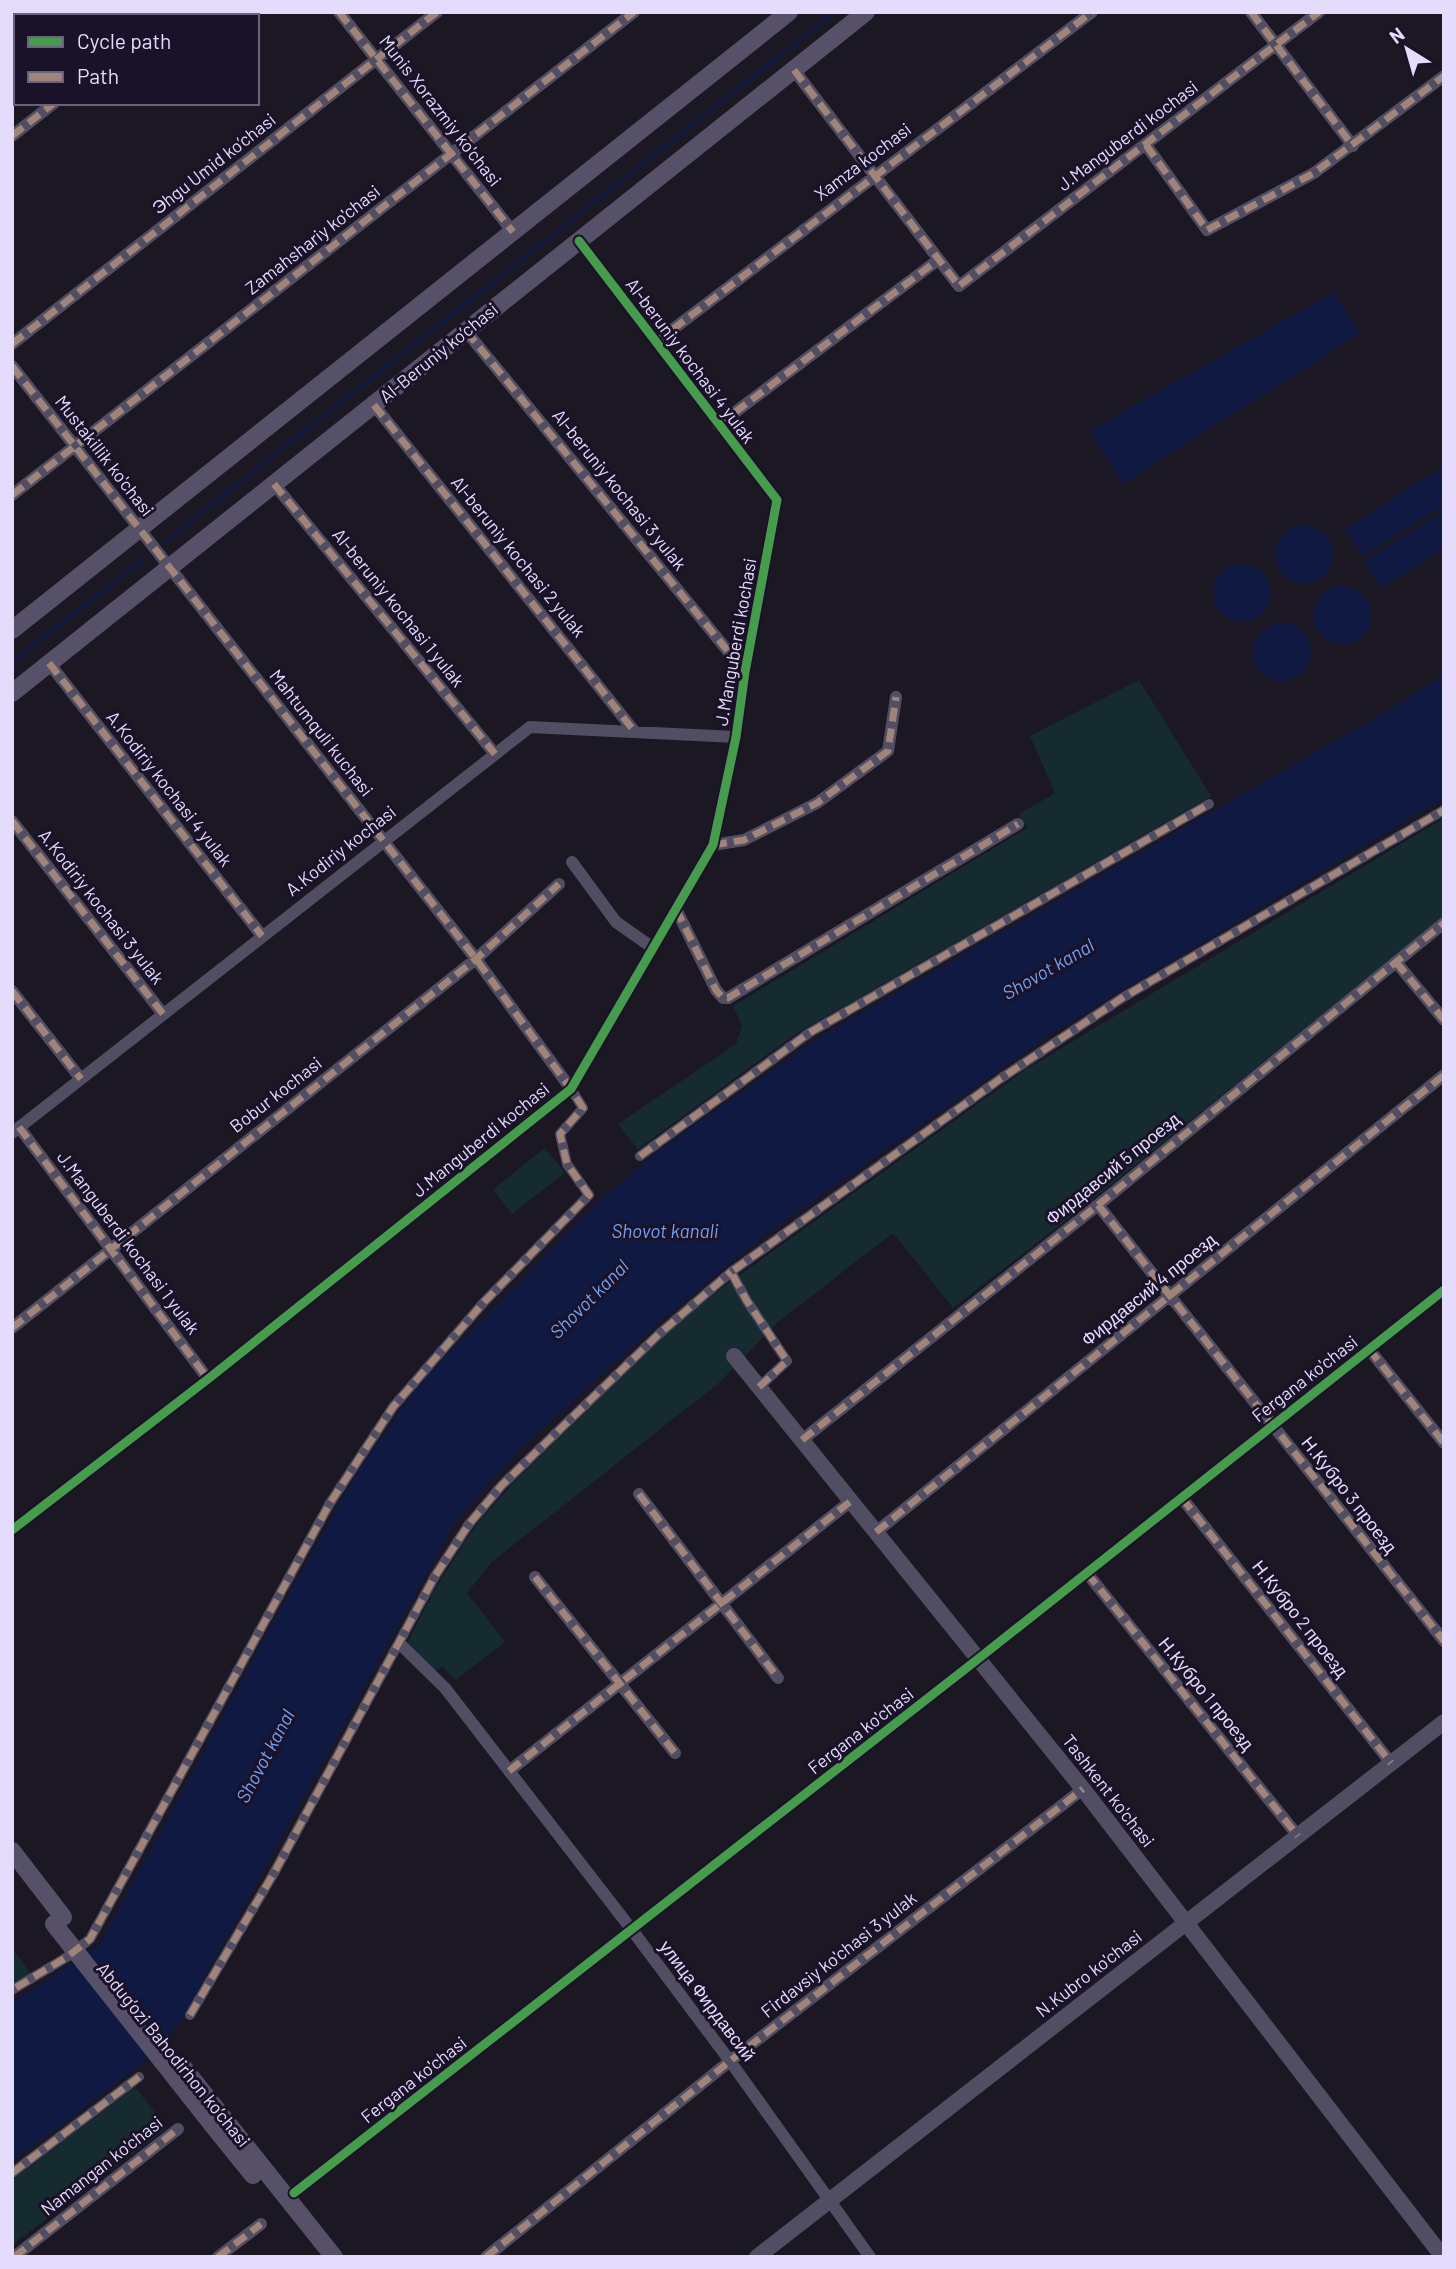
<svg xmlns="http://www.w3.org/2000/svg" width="1456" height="2269" viewBox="0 0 1456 2269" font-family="Barlow,sans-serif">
  <rect width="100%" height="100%" fill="#1b1723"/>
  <path fill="#162b30" d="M1139,680L1211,796L797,1033L638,1149L618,1124L736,1044L742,1026L733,1006L1027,828L1019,814L1055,793L1030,736Z
    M1444,818V916L1092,1200L953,1308L893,1233L778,1322L720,1382L493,1561L467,1593L505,1642L456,1680L442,1667L435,1671L407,1643L436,1587L476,1525L512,1484L663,1336L719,1290L1025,1070Z
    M545,1148L565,1173L512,1214L493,1189Z
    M12,1947L35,1980L12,1994Z
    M135,2087L167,2128L12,2245V2180Z"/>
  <path fill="#101942" d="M1334,292L1359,334L1123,484L1089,431Z
    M1444,466V505L1363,556L1345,529Z
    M1444,511V549L1381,588L1364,561Z
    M1275 554a29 29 0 1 1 58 0a29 29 0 1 1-58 0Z
    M1213 593a29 29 0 1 1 58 0a29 29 0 1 1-58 0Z
    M1313 615a29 29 0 1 1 58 0a29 29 0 1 1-58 0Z
    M1253 652a29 29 0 1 1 58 0a29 29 0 1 1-58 0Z
    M1444,674V798L1057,1030L764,1235L661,1321L519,1450L455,1522L181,2021L141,2065L12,2162V2002L99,1945L282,1606L359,1469L425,1377L605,1195L658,1151L819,1037L1394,707Z"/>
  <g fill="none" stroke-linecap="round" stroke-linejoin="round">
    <path stroke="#101942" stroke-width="3.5" d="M163,543L835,12
      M12,662L145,558"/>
    <path stroke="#514d63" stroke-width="10" d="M640,1156L809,1033L1209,804
      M759,1387L787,1361L747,1301L731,1272L1000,1079L1122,998L1444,810
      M12,1990L67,1957L90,1939L330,1503L393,1407L484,1302L589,1195L567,1164L560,1134L583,1108L571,1089
      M190,2015L274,1873L435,1576L469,1524L502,1485L659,1334L731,1272
      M12,2173L139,2077"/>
    <path stroke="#514d63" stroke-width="12" d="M339,12L513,232
      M1251,12L1353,146
      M165,16L170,12
      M794,70L959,286L1319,12
      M12,136L54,103
      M1146,145L1207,230L1314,173L1444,76
      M466,331L745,672
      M656,342L1092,12
      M12,344L437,12
      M12,366L476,959L571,1089
      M374,405L635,732
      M718,425L938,260
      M274,484L495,754
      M12,495L634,12
      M49,663L262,936
      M12,821L163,1014
      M713,845L744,840L817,803L888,751L896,697
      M572,862L616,922L653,948
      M676,909L716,990L723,998H728L1018,824
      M1396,962L1444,1020
      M12,991L81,1079
      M19,1127L208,1379
      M12,1133L530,727L736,737
      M1098,1205L1444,1641
      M12,1328L476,959L559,884
      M1369,1349L1444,1443
      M802,1440L1098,1205L1444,923
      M639,1494L778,1678
      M1182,1498L1391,1763
      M12,1530L208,1379L571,1089L713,845L736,737L745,672L777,500L579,241
      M876,1532L1444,1075
      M1087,1573L1298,1836
      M535,1577L675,1753
      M400,1644L445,1688L632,1930L730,2061L870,2257
      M509,1771L851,1501
      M294,2193L978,1659L1444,1290
      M14,2257L178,2129
      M218,2257L261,2224
      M486,2257L730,2061L1083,1789"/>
    <path stroke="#514d63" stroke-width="16" d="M734,1356L1083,1789L1443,2257
      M757,2257L1444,1722"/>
    <path stroke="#565169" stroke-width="18" d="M12,630L789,12
      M12,693L866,12
      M12,1851L63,1917
      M221,2115L334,2257
      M211,2123L253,2175"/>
    <path stroke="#565169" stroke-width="18" d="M54,1924L211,2123
      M182,2066L221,2115"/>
    <path stroke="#a18479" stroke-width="7" stroke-dasharray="14 7" stroke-linecap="butt" d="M339,12L513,232
      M1251,12L1353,146
      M165,16L170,12
      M794,70L959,286L1319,12
      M12,136L54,103
      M1146,145L1207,230L1314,173L1444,76
      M466,331L745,672
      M656,342L1092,12
      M12,344L437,12
      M12,366L476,959L571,1089L583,1108L560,1134L567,1164L589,1195L484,1302L393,1407L330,1503L90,1939L67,1957L12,1990
      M374,405L635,732
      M718,425L938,260
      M274,484L495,754
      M12,495L634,12
      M49,663L262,936
      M12,821L163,1014
      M713,845L744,840L817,803L888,751L896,697
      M676,909L716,990L723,998H728L1018,824
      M1396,962L1444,1020
      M12,991L81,1079
      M19,1127L208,1379
      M640,1156L809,1033L1209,804
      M1098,1205L1444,1641
      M12,1328L476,959L559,884
      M1369,1349L1444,1443
      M759,1387L787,1361L747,1301L731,1272L1000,1079L1122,998L1444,810
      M802,1440L1098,1205L1444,923
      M639,1494L778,1678
      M1182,1498L1391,1763
      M876,1532L1444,1075
      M1087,1573L1298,1836
      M535,1577L675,1753
      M509,1771L851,1501
      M190,2015L274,1873L435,1576L469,1524L502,1485L659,1334L731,1272
      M12,2173L139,2077
      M14,2257L178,2129
      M218,2257L261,2224
      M486,2257L730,2061L1083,1789"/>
    <defs>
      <path id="cycleway" d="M12,1530L208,1379L571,1089L713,845L736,737L745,672L777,500L579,241
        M294,2193L978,1659L1444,1290"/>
    </defs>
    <use href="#cycleway" stroke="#1a1228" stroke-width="13"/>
    <use href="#cycleway" stroke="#469c4c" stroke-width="9"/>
  </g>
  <g text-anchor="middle" stroke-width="6" stroke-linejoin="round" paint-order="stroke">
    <g font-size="18" fill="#e5dbfd" stroke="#1a1228">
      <text transform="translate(440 111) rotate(52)" y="6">Munis Xorazmiy ko'chasi</text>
      <text transform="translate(1128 136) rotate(-37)" y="6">J.Manguberdi kochasi</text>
      <text transform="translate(863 162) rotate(-37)" y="6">Xamza kochasi</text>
      <text transform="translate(214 164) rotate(-38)" y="6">Эhgu Umid ko’chasi</text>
      <text transform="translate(313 240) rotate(-38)" y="6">Zamahshariy ko'chasi</text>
      <text transform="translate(439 353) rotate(-39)" y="6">Al-Beruniy ko’chasi</text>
      <text transform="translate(690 361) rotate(53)" y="6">Al-beruniy kochasi 4 yulak</text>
      <text transform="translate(104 456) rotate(52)" y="6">Mustakillik ko'chasi</text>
      <text transform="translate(619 490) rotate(51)" y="6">Al-beruniy kochasi 3 yulak</text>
      <text transform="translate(518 557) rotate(51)" y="6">Al-beruniy kochasi 2 yulak</text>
      <text transform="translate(398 608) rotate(51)" y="6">Al-beruniy kochasi 1 yulak</text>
      <text transform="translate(736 642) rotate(-80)" y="6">J.Manguberdi kochasi</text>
      <text transform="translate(321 733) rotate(52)" y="6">Mahtumquli kuchasi</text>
      <text transform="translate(169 789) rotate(52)" y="6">A.Kodiriy kochasi 4 yulak</text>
      <text transform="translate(341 851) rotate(-38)" y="6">A.Kodiriy kochasi</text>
      <text transform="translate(101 907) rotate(52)" y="6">A.Kodiriy kochasi 3 yulak</text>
      <text transform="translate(276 1095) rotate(-38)" y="6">Bobur kochasi</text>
      <text transform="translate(481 1140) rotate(-39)" y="6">J.Manguberdi kochasi</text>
      <text transform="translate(1113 1169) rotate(-39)" y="6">Фирдавсий 5 проезд</text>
      <text transform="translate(128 1243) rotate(53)" y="6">J.Manguberdi kochasi 1 yulak</text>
      <text transform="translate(1149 1290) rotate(-39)" y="6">Фирдавсий 4 проезд</text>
      <text transform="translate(1305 1379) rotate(-38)" y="6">Fergana ko'chasi</text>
      <text transform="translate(1349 1495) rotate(52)" y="6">Н.Кубро 3 проезд</text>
      <text transform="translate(1300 1619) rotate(52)" y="6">Н.Кубро 2 проезд</text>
      <text transform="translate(1206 1694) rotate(51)" y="6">Н.Кубро 1 проезд</text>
      <text transform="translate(861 1731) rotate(-38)" y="6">Fergana ko'chasi</text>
      <text transform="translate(1108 1791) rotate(52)" y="6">Tashkent ko'chasi</text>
      <text transform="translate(839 1955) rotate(-38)" y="6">Firdavsiy ko'chasi 3 yulak</text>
      <text transform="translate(1089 1974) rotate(-38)" y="6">N.Kubro ko'chasi</text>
      <text transform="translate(707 2001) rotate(53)" y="6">улица Фирдавсий</text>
      <text transform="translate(173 2055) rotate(51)" y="6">Abdug’ozi Bahodirhon ko’chasi</text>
      <text transform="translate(414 2080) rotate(-38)" y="6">Fergana ko'chasi</text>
      <text transform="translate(102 2166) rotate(-38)" y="6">Namangan ko'chasi</text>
    </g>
    <g font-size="19" font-style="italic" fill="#71a1f5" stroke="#1a1228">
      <text transform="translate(1048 969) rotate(-30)" y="7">Shovot kanal</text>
      <text x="665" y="1238">Shovot kanali</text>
      <text transform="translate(589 1299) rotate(-45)" y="7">Shovot kanal</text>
      <text transform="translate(265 1756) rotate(-62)" y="7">Shovot kanal</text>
    </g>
  </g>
  <rect width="1456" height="2269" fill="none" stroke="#e5dbfd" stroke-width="28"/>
  <rect x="14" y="14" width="245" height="91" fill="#1a1228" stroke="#6b627d" stroke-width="2"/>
  <rect x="28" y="37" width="35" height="10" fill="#469c4c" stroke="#6b627d" stroke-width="2"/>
  <text x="77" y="49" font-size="21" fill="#e5dbfd">Cycle path</text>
  <rect x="28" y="72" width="35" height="10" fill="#a18479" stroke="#6b627d" stroke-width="2"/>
  <text x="77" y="84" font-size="21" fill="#e5dbfd">Path</text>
  <g transform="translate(1407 49) rotate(323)" stroke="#1a1228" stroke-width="5" paint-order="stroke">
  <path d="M0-5L12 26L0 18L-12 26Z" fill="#e5dbfd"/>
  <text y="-10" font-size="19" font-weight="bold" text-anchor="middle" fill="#e5dbfd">N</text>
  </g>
</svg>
